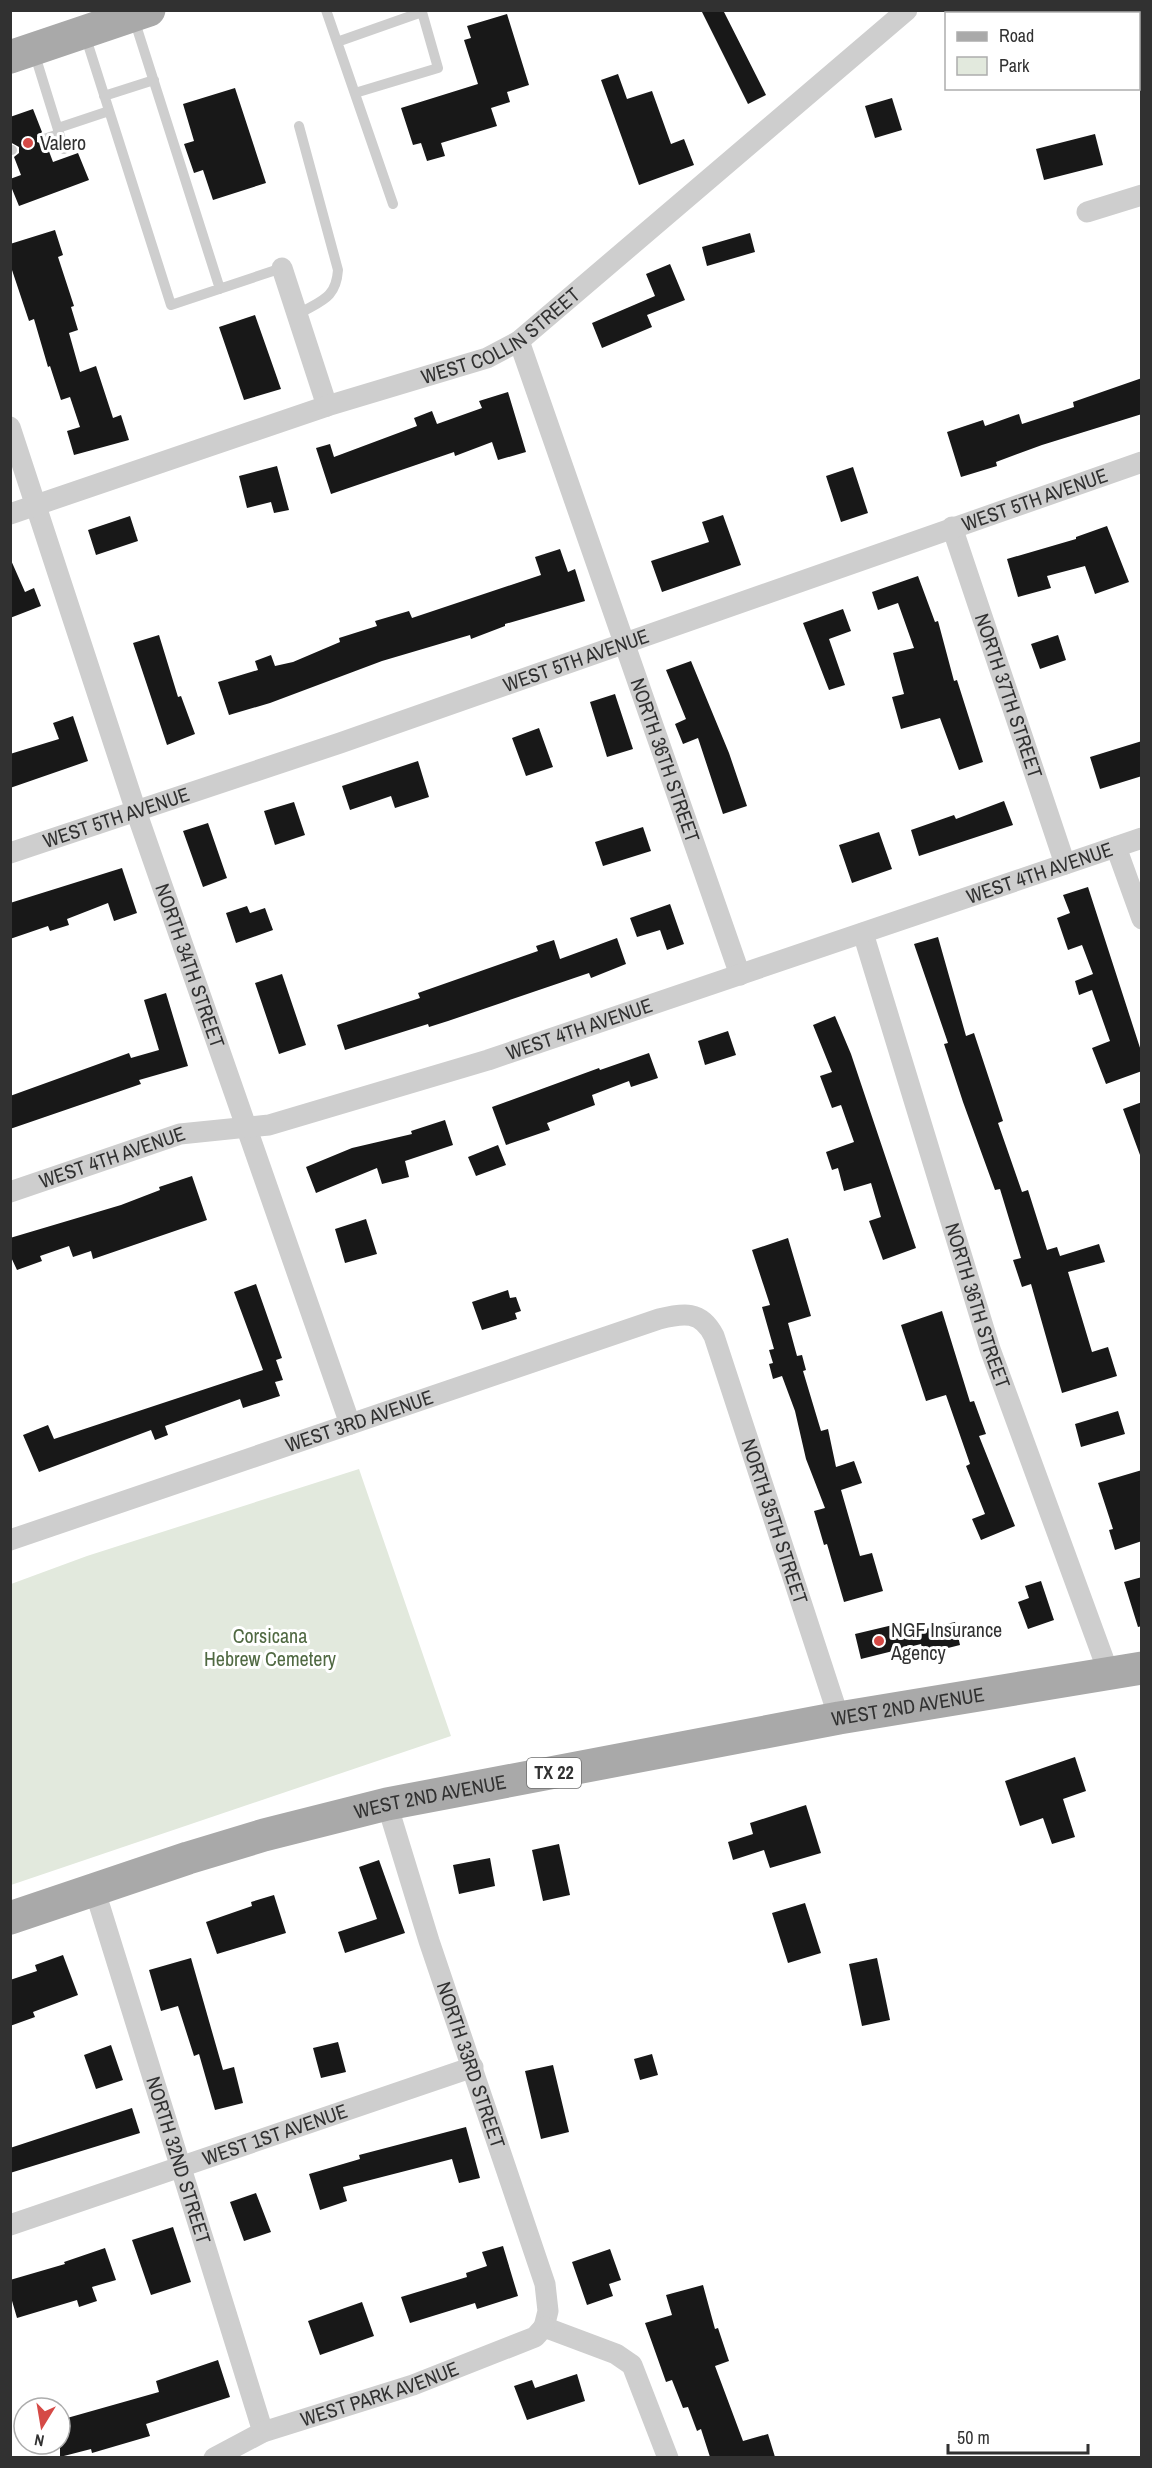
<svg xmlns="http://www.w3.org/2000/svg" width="1152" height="2468" viewBox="0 0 1152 2468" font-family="'Archivo Narrow',sans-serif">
  <rect width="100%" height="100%" fill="#fff"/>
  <path fill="#e2e9dd" d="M359,1469L451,1736L11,1885V1584L87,1556Z"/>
  <path fill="#181818" d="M701,10H723L766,95L748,104Z
    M507,14L529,85L507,92L510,102L491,108L497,126L441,143L445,156L427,161L421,143L413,145L401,108L478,84L464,40L471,38L467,26Z
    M618,74L627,99L652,91L671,144L684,139L694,165L639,185L601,80Z
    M235,88L266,183L213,200L203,170L194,173L184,144L194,141L183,104Z
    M892,98L902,130L875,138L865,106Z
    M33,109L42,132L37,137V142L47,146L53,162L78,153L89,180L19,206L10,184V179L21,175L14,157L19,153V147L10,142V117Z
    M1095,134L1103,165L1044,180L1036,149Z
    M55,230L63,255L58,257L74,306L71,307L78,330L69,333L80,372L96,366L113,418L121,415L129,440L74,455L67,431L80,427L70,397L61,400L50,366L48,367L34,319L29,321L10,264V244Z
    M750,233L755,252L707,266L702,247Z
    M670,264L685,300L647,315L652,327L602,348L592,323L655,296L646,274Z
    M255,315L281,389L244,400L219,327Z
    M1142,378V414L1042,445L996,462L997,466L961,477L947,432L983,420L985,426L1019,414L1022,424L1074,407L1073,402Z
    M508,392L526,452L498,460L492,442L455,456L454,452L331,494L316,448L330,444L334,457L417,426L414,418L432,411L437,424L482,408L479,401Z
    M277,466L289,510L274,513L271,502L247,508L239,476Z
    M853,467L868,513L841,522L826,476Z
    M723,515L741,565L662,592L651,561L709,542L702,522Z
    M130,516L138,541L96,555L88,530Z
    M1107,526L1129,582L1095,594L1085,566L1047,576L1051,588L1018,597L1007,559L1076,539V537Z
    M560,549L568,572L575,569L585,601L505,624V626L471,639L470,635L382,661L270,703L229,715L218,682L258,670L255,661L271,655L275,666L293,662L340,642L339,638L377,626L375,621L409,611L412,618L541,575L535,557Z
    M10,558L25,592L34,588L41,606L10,618Z
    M918,576L935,622L938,621L954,681L957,680L983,762L959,770L940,718L901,729L892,697L904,694L893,653L914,648L898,603L878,610L872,592Z
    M843,609L851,631L829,639L845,685L829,690L803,623Z
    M159,635L178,697L181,696L195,734L167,745L133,643Z
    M1058,635L1066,660L1040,669L1031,644Z
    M691,661L729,753L747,806L723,814L698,738L683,744L675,724L686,719L666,670Z
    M615,694L633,749L607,757L590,702Z
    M73,716L88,761L10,788V754L59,739L53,723Z
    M539,728L553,767L526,776L512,738Z
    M1142,741V776L1100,789L1090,757Z
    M418,761L429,797L395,808L391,796L350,810L342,786Z
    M1004,801L1013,825L919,856L911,830L954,815L956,819Z
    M294,802L305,835L275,845L264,811Z
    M208,823L227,878L203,887L183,831Z
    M643,827L651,851L603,866L595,842Z
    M879,832L892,869L852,883L839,845Z
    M122,868L137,913L114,921L108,903L67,919L69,925L50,931L48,926L10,939V903Z
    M1088,887L1142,1054V1071L1106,1084L1092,1048L1110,1041L1092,990L1079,995L1075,981L1093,974L1082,945L1068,950L1057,918L1070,913L1063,895Z
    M670,904L684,944L667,950L660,930L637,937L630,918Z
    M247,906L250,913L265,908L273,930L236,943L226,913Z
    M938,937L966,1036L974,1033L1003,1121L998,1123L1022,1192L1028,1190L1047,1250L1057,1247L1060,1256L1099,1244L1105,1262L1068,1272L1092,1352L1108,1347L1117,1376L1062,1393L1031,1284L1022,1287L1013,1260L1021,1258L1000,1189L995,1190L963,1102L944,1044L948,1043L914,944Z
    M617,938L626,964L591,978L589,973L448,1021L429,1027L428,1024L345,1050L337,1025L420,998L418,993L538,951L536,946L554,940L560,959Z
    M282,974L306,1045L279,1054L255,983Z
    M166,993L188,1066L139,1080L141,1084L10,1129V1096L129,1053L131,1058L159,1050L144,1000Z
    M835,1016L851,1054L916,1248L883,1260L869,1221L881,1217L871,1183L844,1191L838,1168L832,1170L826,1152L854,1142L841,1105L832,1108L820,1076L832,1072L813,1025Z
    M728,1031L736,1055L705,1065L698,1041Z
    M649,1053L658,1078L631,1087L629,1081L592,1095L595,1105L547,1123L550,1130L506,1145L492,1107L599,1068L600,1070Z
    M1142,1102V1155H1140L1123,1109Z
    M445,1120L453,1145L405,1161L409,1177L382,1184L377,1168L316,1193L306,1167L352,1148L412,1134L411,1131Z
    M498,1145L506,1165L476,1176L468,1157Z
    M192,1176L207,1220L93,1259L91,1251L73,1257L69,1246L40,1256L42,1261L17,1270L10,1255V1238L121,1205L160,1190L159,1187Z
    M366,1219L377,1254L345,1263L335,1229Z
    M788,1238L811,1316L788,1323L797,1356L802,1355L806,1370L803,1371L821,1431L828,1429L836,1467L854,1461L862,1483L841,1490L860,1556L872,1553L883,1591L844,1602L827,1544L824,1545L814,1511L825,1508L806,1459L795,1411L782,1376L773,1379L769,1364L773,1363L769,1350L774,1349L762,1307L770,1305L752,1250Z
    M256,1284L282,1358L276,1360L283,1380L275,1382L280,1396L243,1408L240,1399L165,1426L168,1435L155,1440L151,1430L39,1472L23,1435L48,1425L54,1439L263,1370L234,1292Z
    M508,1290L510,1298L516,1297L521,1311L515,1313L517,1319L482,1330L472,1302Z
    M942,1311L970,1402L974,1401L986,1434L979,1436L1015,1526L981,1540L972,1519L985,1514L966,1466L970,1464L946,1395L926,1401L901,1325Z
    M1118,1411L1125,1434L1081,1447L1075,1424Z
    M1142,1470V1541L1115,1550L1109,1530L1113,1529L1098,1483Z
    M1142,1577V1626L1138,1627L1124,1582Z
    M1041,1581L1054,1620L1028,1629L1018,1602L1029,1598L1025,1586Z
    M955,1622L960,1645L924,1654L921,1644L861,1659L855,1634L897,1624L900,1635Z
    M1075,1757L1086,1791L1063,1799L1075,1837L1052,1844L1043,1818L1020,1826L1005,1781Z
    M806,1805L821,1853L770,1868L764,1850L733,1860L728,1842L753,1834L750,1823Z
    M559,1844L570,1895L543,1901L532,1850Z
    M490,1858L495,1886L459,1894L453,1865Z
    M379,1860L405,1933L345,1953L338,1932L377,1919L359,1867Z
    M274,1895L286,1933L217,1954L206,1922L252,1906L251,1902Z
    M805,1903L821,1953L788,1963L772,1913Z
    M63,1955L78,1995L33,2012L35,2017L10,2026V1980L37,1971L35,1965Z
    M191,1958L223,2070L234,2067L243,2103L215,2110L199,2054L194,2056L178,2006L161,2011L149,1970Z
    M877,1958L890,2020L862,2026L849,1964Z
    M338,2042L346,2072L321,2078L313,2048Z
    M111,2045L123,2080L96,2089L84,2055Z
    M652,2054L658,2075L640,2080L634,2059Z
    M553,2065L569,2132L541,2139L525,2071Z
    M132,2108L140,2133L10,2173V2148Z
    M466,2127L480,2178L459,2183L452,2159L343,2187L347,2201L320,2210L309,2174L360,2159L359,2155Z
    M256,2193L271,2232L244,2241L230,2202Z
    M173,2227L191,2282L151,2295L132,2240Z
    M503,2246L518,2296L477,2309L475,2303L410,2323L401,2297L467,2277L466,2273L487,2266L482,2252Z
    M105,2248L116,2280L92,2287L97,2301L79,2307L77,2300L17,2318L10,2294V2280L65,2264L64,2262Z
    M610,2249L621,2280L609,2284L613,2296L587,2305L572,2262Z
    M703,2285L715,2329L718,2328L729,2361L715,2366L743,2441L768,2434L775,2457H710L701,2429L697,2431L688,2407L683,2408L672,2380L666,2382L645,2323L672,2315L666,2295Z
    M362,2302L374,2336L320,2355L308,2321Z
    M218,2360L230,2397L146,2424L150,2436L92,2453L91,2449L60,2457V2420L159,2392L156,2381Z
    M577,2374L585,2401L527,2420L514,2386L532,2380L535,2388Z"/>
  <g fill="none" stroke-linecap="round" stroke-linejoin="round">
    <path stroke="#cecece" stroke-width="10" d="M326,10L393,204
      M134,19L220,289
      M85,35L171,305L282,268
      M337,42L422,12L438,68L355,93
      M34,52L64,149
      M104,96L154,80
      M58,128L109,111
      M44,139L59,134
      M10,150H12
      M297,315C319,301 336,300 338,270L299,126"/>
    <g stroke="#cecece" stroke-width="21">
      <path d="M1087,212L1142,195"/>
      <path d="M282,268L327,406"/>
      <path id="s1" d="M519,341L740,975"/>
      <path id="s2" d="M10,427L136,811L350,1424"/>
      <path id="s3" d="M10,514L327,406L487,358L519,341L907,10"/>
      <path id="s4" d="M952,527L1065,864"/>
      <path d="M1116,847L1142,919"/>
      <path id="s5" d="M10,853L340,743L1142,462"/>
      <path id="s6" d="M863,933L990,1349L1109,1674"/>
      <path id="s7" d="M10,1192L180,1134L269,1125L488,1060L1142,838"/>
      <path id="s8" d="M10,1540L659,1319C683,1313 701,1310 714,1336L839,1718"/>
      <path id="s9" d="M387,1804L429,1941L545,2284L548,2311L544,2327"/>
      <path id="s10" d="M94,1888L263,2432"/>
      <path id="s11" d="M10,2225L473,2067"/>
      <path d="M544,2327L616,2354L632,2365L668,2458"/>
      <path id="s12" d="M214,2458L263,2432L413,2385L535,2337L544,2327"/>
    </g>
    <g stroke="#a9a9a9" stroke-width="33">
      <path d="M10,57L149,10"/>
      <path id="s13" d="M10,1918L188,1858L264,1835L387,1804L839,1718L1142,1668"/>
    </g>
  </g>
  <g fill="#d54a46" stroke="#fff" stroke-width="2">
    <circle cx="28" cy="143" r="6"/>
    <circle cx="879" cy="1641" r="6"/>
  </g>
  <g text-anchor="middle" stroke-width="6" stroke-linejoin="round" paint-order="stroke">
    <rect fill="#fff" stroke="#6f6f6f" stroke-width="1.5" x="527" y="1758" width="54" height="30" rx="4.5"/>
    <g font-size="18" font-weight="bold" fill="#313131">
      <text x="554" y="1779">TX 22</text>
    </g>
    <g font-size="20" fill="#313131" stroke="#fff" text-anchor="start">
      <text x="40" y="150">Valero</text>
      <text x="891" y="1637">NGF Insurance<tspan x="891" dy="23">Agency</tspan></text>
    </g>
    <g font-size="20" fill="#313131" stroke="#fff">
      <text dy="7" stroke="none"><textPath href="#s3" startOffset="524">WEST COLLIN STREET</textPath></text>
      <text dy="7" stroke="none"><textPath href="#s5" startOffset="1084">WEST 5TH AVENUE</textPath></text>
      <text dy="7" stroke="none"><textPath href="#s5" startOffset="598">WEST 5TH AVENUE</textPath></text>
      <text dy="7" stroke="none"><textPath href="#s4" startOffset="178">NORTH 37TH STREET</textPath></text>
      <text dy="7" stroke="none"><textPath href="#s1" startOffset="444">NORTH 36TH STREET</textPath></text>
      <text dy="7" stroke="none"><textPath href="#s5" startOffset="112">WEST 5TH AVENUE</textPath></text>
      <text dy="7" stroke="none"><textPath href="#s7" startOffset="1080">WEST 4TH AVENUE</textPath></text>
      <text dy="7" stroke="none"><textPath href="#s2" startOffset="568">NORTH 34TH STREET</textPath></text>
      <text dy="7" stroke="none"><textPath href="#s7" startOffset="594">WEST 4TH AVENUE</textPath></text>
      <text dy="7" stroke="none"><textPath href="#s7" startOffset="108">WEST 4TH AVENUE</textPath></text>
      <text dy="7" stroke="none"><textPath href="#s6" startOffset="390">NORTH 36TH STREET</textPath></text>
      <text dy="7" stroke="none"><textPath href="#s8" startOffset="369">WEST 3RD AVENUE</textPath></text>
      <text dy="7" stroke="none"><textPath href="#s8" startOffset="945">NORTH 35TH STREET</textPath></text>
      <text dy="7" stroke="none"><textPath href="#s13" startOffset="924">WEST 2ND AVENUE</textPath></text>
      <text dy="7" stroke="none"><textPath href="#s13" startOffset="438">WEST 2ND AVENUE</textPath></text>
      <text dy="7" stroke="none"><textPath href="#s9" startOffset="274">NORTH 33RD STREET</textPath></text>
      <text dy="7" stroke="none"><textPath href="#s11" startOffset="280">WEST 1ST AVENUE</textPath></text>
      <text dy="7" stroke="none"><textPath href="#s10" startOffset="285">NORTH 32ND STREET</textPath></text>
      <text dy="7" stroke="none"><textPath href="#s12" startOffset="178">WEST PARK AVENUE</textPath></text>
    </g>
    <g font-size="20" fill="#506942" stroke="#fff">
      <text x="270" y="1643">Corsicana<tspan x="270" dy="23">Hebrew Cemetery</tspan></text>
    </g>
  </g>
  <rect width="1152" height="2468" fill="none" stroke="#313131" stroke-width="24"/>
  <rect x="945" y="12" width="195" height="78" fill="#ffffff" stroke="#adadad" stroke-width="1.5"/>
  <rect x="957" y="32" width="30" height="9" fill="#a9a9a9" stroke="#adadad" stroke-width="1.5"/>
  <text x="999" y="42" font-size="18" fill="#313131">Road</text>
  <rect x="957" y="57" width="30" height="18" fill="#e2e9dd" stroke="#adadad" stroke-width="1.5"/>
  <text x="999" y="72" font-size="18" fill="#313131">Park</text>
  <g transform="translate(42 2426) rotate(191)"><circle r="28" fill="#ffffff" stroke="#adadad" stroke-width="1.5"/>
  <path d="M0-4.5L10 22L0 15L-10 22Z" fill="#d54a46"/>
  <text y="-9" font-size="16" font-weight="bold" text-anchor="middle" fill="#313131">N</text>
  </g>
  <path d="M948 2444v9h140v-9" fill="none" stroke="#313131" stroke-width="3"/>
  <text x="957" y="2444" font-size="18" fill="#313131" stroke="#ffffff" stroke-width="4.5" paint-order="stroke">50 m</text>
</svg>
